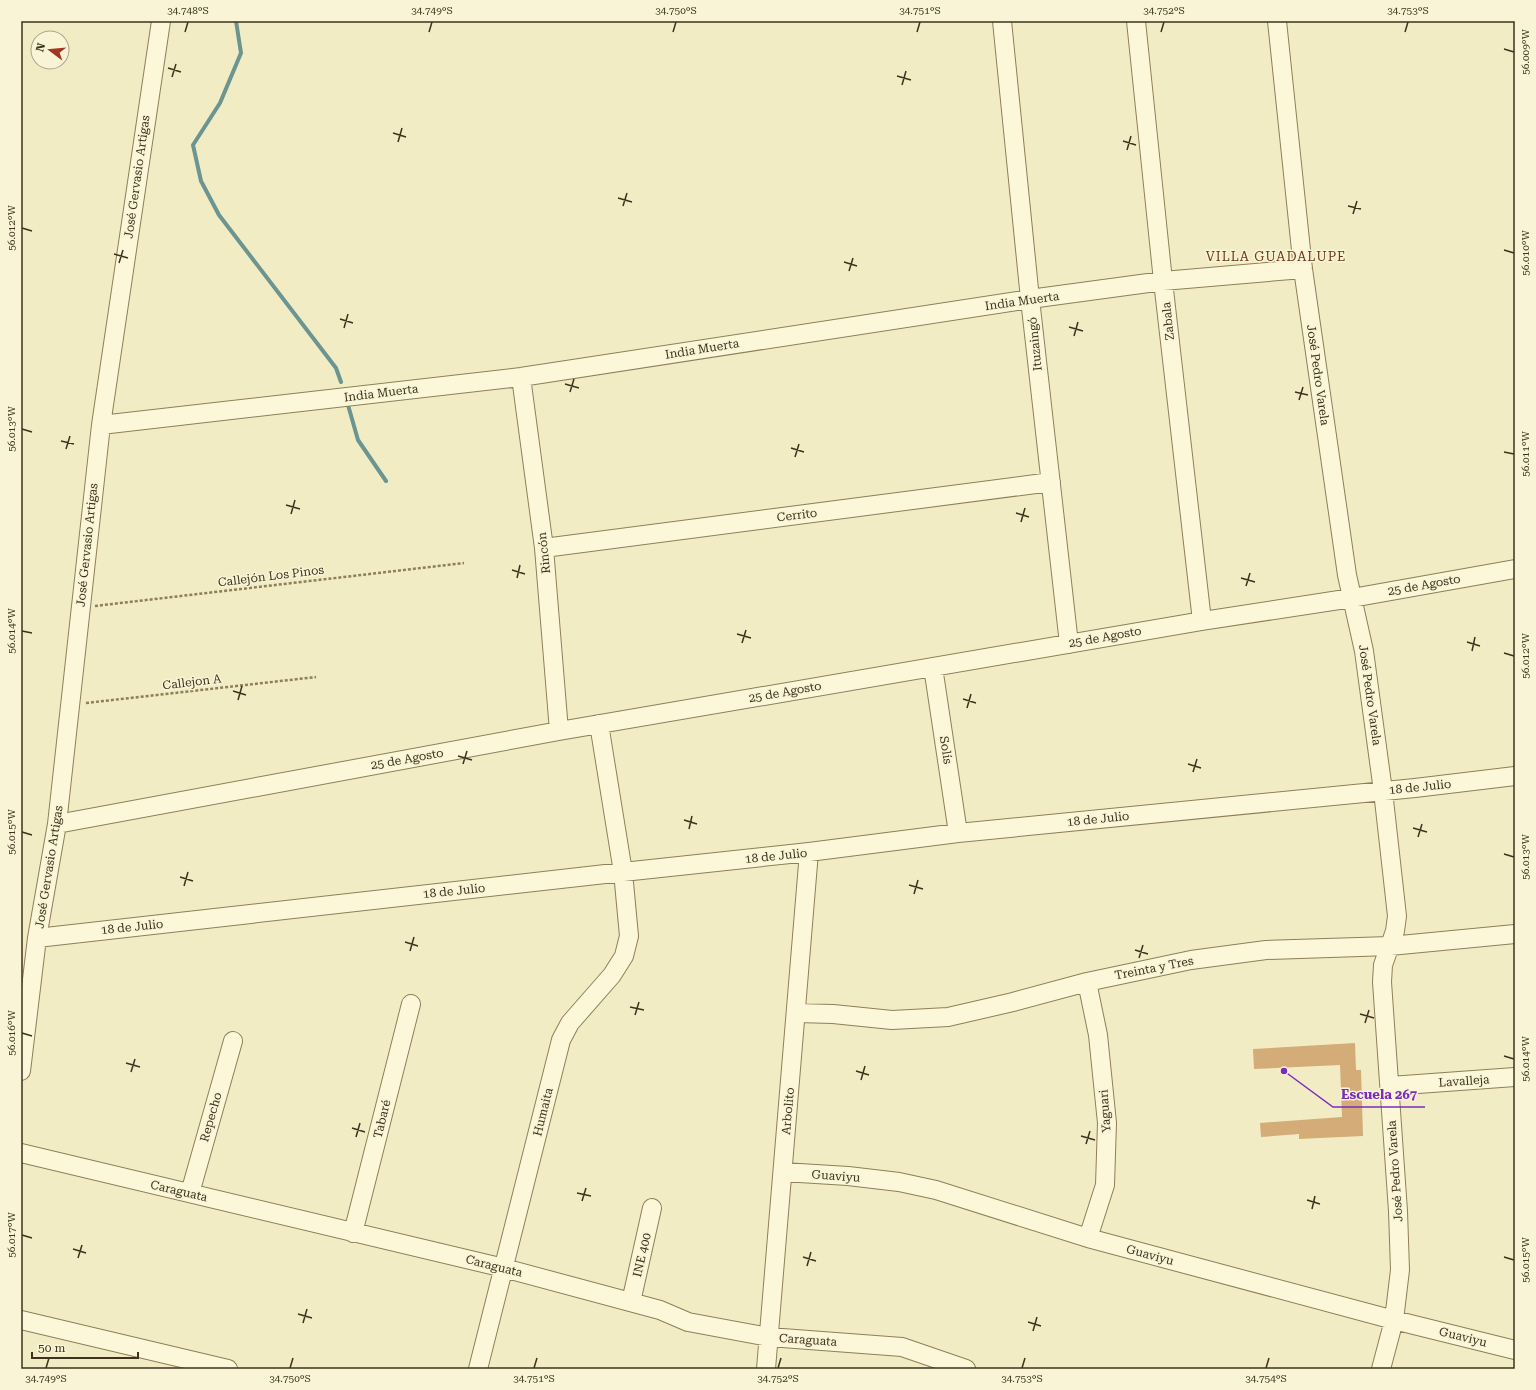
<svg xmlns="http://www.w3.org/2000/svg" width="1536" height="1390" viewBox="0 0 1536 1390" font-family="'Roboto Serif',serif">
  <rect width="100%" height="100%" fill="#f2ecc4"/>
  <g fill="none" stroke-linecap="round" stroke-linejoin="round">
    <path stroke="#6c9491" stroke-width="4" d="M236,21L241,53L220,103L193,145L201,181L219,215L336,368L341,382
      M348,405L358,440L386,481"/>
  </g>
  <path fill="#d3ac77" d="M1355,1043L1356,1070H1361L1363,1136L1299,1139V1134L1261,1137L1260,1123L1342,1117L1340,1065L1254,1069L1253,1049Z"/>
  <g fill="none" stroke-linecap="round" stroke-linejoin="round">
    <defs>
      <path id="minor" d="M1002,21L1030,299L1069,644
        M1136,21L1163,281L1202,621
        M1277,21L1303,269L1347,575L1364,651L1383,791L1397,916L1395,931L1383,965L1382,982L1398,1211L1400,1270L1394,1320L1381,1369
        M521,377L544,548L559,731
        M101,425L521,377L1030,299L1163,281L1303,269
        M544,548L1051,482
        M933,667L958,833
        M57,824L559,731L1202,621L1352,598L1515,569
        M37,938L623,872L809,852L958,833L1415,788L1515,776
        M1087,982L1098,1035L1107,1123L1105,1185L1088,1238
        M796,1013L833,1014L892,1020L948,1017L1013,1002L1087,982L1191,960L1266,950L1390,946L1515,934
        M21,1071L37,938L57,824L101,425L161,21
        M1390,1086L1515,1077
        M21,1153L504,1268L660,1310L688,1322L769,1337L902,1347L966,1369
        M783,1172L848,1176L899,1182L936,1190L1088,1238L1394,1320L1515,1350
        M190,1193L233,1041
        M353,1233L411,1004
        M631,1302L652,1208
        M21,1320L228,1369
        M478,1369L561,1040L570,1023L612,975L624,956L629,936L623,872L599,724
        M766,1369L809,852"/>
    </defs>
    <use href="#minor" stroke="#8f7e59" stroke-width="20"/>
    <path stroke="#8f7e59" stroke-width="2.5" stroke-dasharray="3 2" stroke-linecap="butt" d="M95,606L464,563
      M86,703L316,677"/>
    <use href="#minor" stroke="#fcf7d9" stroke-width="18"/>
  </g>
  <path fill="none" stroke="#3e321e" stroke-width="1.5" d="M185,32L188,22M429,32L432,22M673,32L676,22M917,32L920,22M1161,32L1164,22M1405,32L1408,22M1504,49L1514,52M168,68L181,72M897,76L911,80M172,77L176,64M902,85L906,71M393,133L406,137M1123,141L1136,145M398,142L402,128M1127,150L1131,136M618,198L632,202M623,206L627,193M1348,206L1361,209M1353,214L1357,201M22,228L32,231M1504,250L1514,253M114,254L128,258M844,262L857,266M119,263L123,250M849,271L853,258M340,319L353,323M1069,327L1083,331M344,328L348,314M1074,336L1078,322M565,384L579,388M570,392L574,379M1295,392L1308,395M1299,400L1303,387M22,429L32,432M61,441L74,444M791,448L804,452M66,449L70,436M1504,452L1514,454M795,457L799,444M286,505L300,509M1016,513L1029,517M291,514L295,500M1021,522L1025,508M512,570L525,574M517,578L520,565M1241,578L1255,582M1246,586L1250,573M22,631L32,633M737,634L751,638M1467,642L1480,646M742,643L746,630M1472,651L1475,637M1504,653L1514,656M233,691L246,695M963,699L976,703M238,700L242,686M967,708L971,694M458,756L472,760M463,764L467,751M1188,764L1201,768M1193,772L1197,759M684,820L697,824M1413,828L1427,832M689,829L692,816M22,832L32,835M1418,837L1422,824M1504,854L1514,857M180,877L193,881M909,885L923,889M184,886L188,872M914,894L918,880M405,942L418,946M1135,950L1148,954M410,951L414,937M1139,958L1143,945M630,1007L644,1010M1360,1014L1374,1018M635,1015L639,1002M1365,1023L1369,1010M22,1033L32,1036M1504,1056L1514,1059M126,1063L140,1067M856,1071L869,1075M131,1072L135,1059M861,1080L865,1066M352,1128L365,1132M1081,1136L1095,1140M356,1137L360,1123M1086,1144L1090,1131M577,1193L591,1196M1307,1200L1320,1204M582,1201L586,1188M1312,1209L1315,1196M22,1235L32,1238M73,1249L86,1253M803,1257L816,1261M1504,1257L1514,1260M78,1258L82,1245M807,1266L811,1252M298,1314L312,1318M1028,1322L1041,1326M303,1323L307,1309M1033,1331L1037,1317M46,1368L49,1358M290,1368L293,1358M534,1368L537,1358M778,1368L781,1358M1022,1368L1025,1358M1266,1368L1269,1358"/>
  <g text-anchor="middle" stroke-width="3" stroke-linejoin="round" paint-order="stroke">
    <g font-size="12" fill="#3e321e" stroke="#f9f4d5">
      <text transform="translate(137 177) rotate(-82)" y="4">José Gervasio Artigas</text>
      <text transform="translate(1022 301) rotate(-8)" y="4">India Muerta</text>
      <text transform="translate(1168 321) rotate(-96)" y="4">Zabala</text>
      <text transform="translate(1035 344) rotate(-96)" y="4">Ituzaingó</text>
      <text transform="translate(702 349) rotate(-9)" y="4">India Muerta</text>
      <text transform="translate(1318 375) rotate(82)" y="4">José Pedro Varela</text>
      <text transform="translate(381 393) rotate(-7)" y="4">India Muerta</text>
      <text transform="translate(797 515) rotate(-7)" y="4">Cerrito</text>
      <text transform="translate(87 545) rotate(-84)" y="4">José Gervasio Artigas</text>
      <text transform="translate(544 553) rotate(-96)" y="4">Rincón</text>
      <text transform="translate(271 576) rotate(-7)" y="4">Callejón Los Pinos</text>
      <text transform="translate(1424 585) rotate(-10)" y="4">25 de Agosto</text>
      <text transform="translate(1105 637) rotate(-10)" y="4">25 de Agosto</text>
      <text transform="translate(192 682) rotate(-7)" y="4">Callejon A</text>
      <text transform="translate(785 692) rotate(-10)" y="4">25 de Agosto</text>
      <text transform="translate(1370 695) rotate(82)" y="4">José Pedro Varela</text>
      <text transform="translate(946 750) rotate(81)" y="4">Solís</text>
      <text transform="translate(407 759) rotate(-10)" y="4">25 de Agosto</text>
      <text transform="translate(1420 787) rotate(-6)" y="4">18 de Julio</text>
      <text transform="translate(1098 819) rotate(-6)" y="4">18 de Julio</text>
      <text transform="translate(776 856) rotate(-6)" y="4">18 de Julio</text>
      <text transform="translate(49 867) rotate(-81)" y="4">José Gervasio Artigas</text>
      <text transform="translate(454 891) rotate(-6)" y="4">18 de Julio</text>
      <text transform="translate(132 927) rotate(-6)" y="4">18 de Julio</text>
      <text transform="translate(1154 968) rotate(-11)" y="4">Treinta y Tres</text>
      <text transform="translate(1464 1081) rotate(-4)" y="4">Lavalleja</text>
      <text transform="translate(788 1111) rotate(-85)" y="4">Arbolito</text>
      <text transform="translate(1105 1111) rotate(-94)" y="4">Yaguari</text>
      <text transform="translate(543 1112) rotate(-76)" y="4">Humaita</text>
      <text transform="translate(211 1117) rotate(-74)" y="4">Repecho</text>
      <text transform="translate(382 1119) rotate(-76)" y="4">Tabaré</text>
      <text transform="translate(1395 1171) rotate(-94)" y="4">José Pedro Varela</text>
      <text transform="translate(836 1176) rotate(4)" y="4">Guaviyu</text>
      <text transform="translate(179 1191) rotate(13)" y="4">Caraguata</text>
      <text transform="translate(642 1255) rotate(-77)" y="4">INE 400</text>
      <text transform="translate(1150 1255) rotate(15)" y="4">Guaviyu</text>
      <text transform="translate(494 1266) rotate(14)" y="4">Caraguata</text>
      <text transform="translate(1463 1337) rotate(14)" y="4">Guaviyu</text>
      <text transform="translate(808 1340) rotate(4)" y="4">Caraguata</text>
    </g>
    <g font-size="13" letter-spacing="1" fill="#6e3919" stroke="#f9f4d5">
      <text x="1276" y="261">VILLA GUADALUPE</text>
    </g>
  </g>
  <path fill="none" stroke="#7b2cbf" stroke-width="1.5" d="M1284 1071L1333 1107H1425"/>
  <circle fill="#7b2cbf" stroke="#f9f4d5" stroke-width="1.5" cx="1284" cy="1071" r="4"/>
  <g font-size="13" text-anchor="middle" font-weight="bold" fill="#7b2cbf" stroke="#f9f4d5" stroke-width="3" stroke-linejoin="round" paint-order="stroke">
    <text x="1379" y="1099">Escuela 267</text>
  </g>
  <rect width="1536" height="1390" fill="none" stroke="#f9f4d5" stroke-width="44"/>
  <g transform="translate(50 50) rotate(286)"><circle r="19" fill="#f9f4d5" stroke="#aea68c"/>
  <path d="M0-3L7 15L0 10L-7 15Z" fill="#a33623"/>
  <text y="-6" font-size="11" font-weight="bold" text-anchor="middle" fill="#3e321e">N</text>
  </g>
  <path d="M32 1352v6h106v-6" fill="none" stroke="#3e321e" stroke-width="2"/>
  <text x="38" y="1352" font-size="12" fill="#3e321e" stroke="#f9f4d5" stroke-width="3" paint-order="stroke">50 m</text>
  <rect x="22" y="22" width="1492" height="1346" fill="none" stroke="#3e321e" stroke-width="1.5"/>
  <g font-size="10" text-anchor="middle" fill="#3e321e">
    <text x="188" y="14">34.748°S</text>
    <text x="432" y="14">34.749°S</text>
    <text x="676" y="14">34.750°S</text>
    <text x="920" y="14">34.751°S</text>
    <text x="1164" y="14">34.752°S</text>
    <text x="1408" y="14">34.753°S</text>
    <text transform="translate(1525 52) rotate(-90)" y="4">56.009°W</text>
    <text transform="translate(11 228) rotate(-90)" y="4">56.012°W</text>
    <text transform="translate(1525 253) rotate(-90)" y="4">56.010°W</text>
    <text transform="translate(11 429) rotate(-90)" y="4">56.013°W</text>
    <text transform="translate(1525 454) rotate(-90)" y="4">56.011°W</text>
    <text transform="translate(11 631) rotate(-90)" y="4">56.014°W</text>
    <text transform="translate(1525 656) rotate(-90)" y="4">56.012°W</text>
    <text transform="translate(11 832) rotate(-90)" y="4">56.015°W</text>
    <text transform="translate(1525 857) rotate(-90)" y="4">56.013°W</text>
    <text transform="translate(11 1033) rotate(-90)" y="4">56.016°W</text>
    <text transform="translate(1525 1059) rotate(-90)" y="4">56.014°W</text>
    <text transform="translate(11 1235) rotate(-90)" y="4">56.017°W</text>
    <text transform="translate(1525 1260) rotate(-90)" y="4">56.015°W</text>
    <text x="46" y="1382">34.749°S</text>
    <text x="290" y="1382">34.750°S</text>
    <text x="534" y="1382">34.751°S</text>
    <text x="778" y="1382">34.752°S</text>
    <text x="1022" y="1382">34.753°S</text>
    <text x="1266" y="1382">34.754°S</text>
  </g>
</svg>
